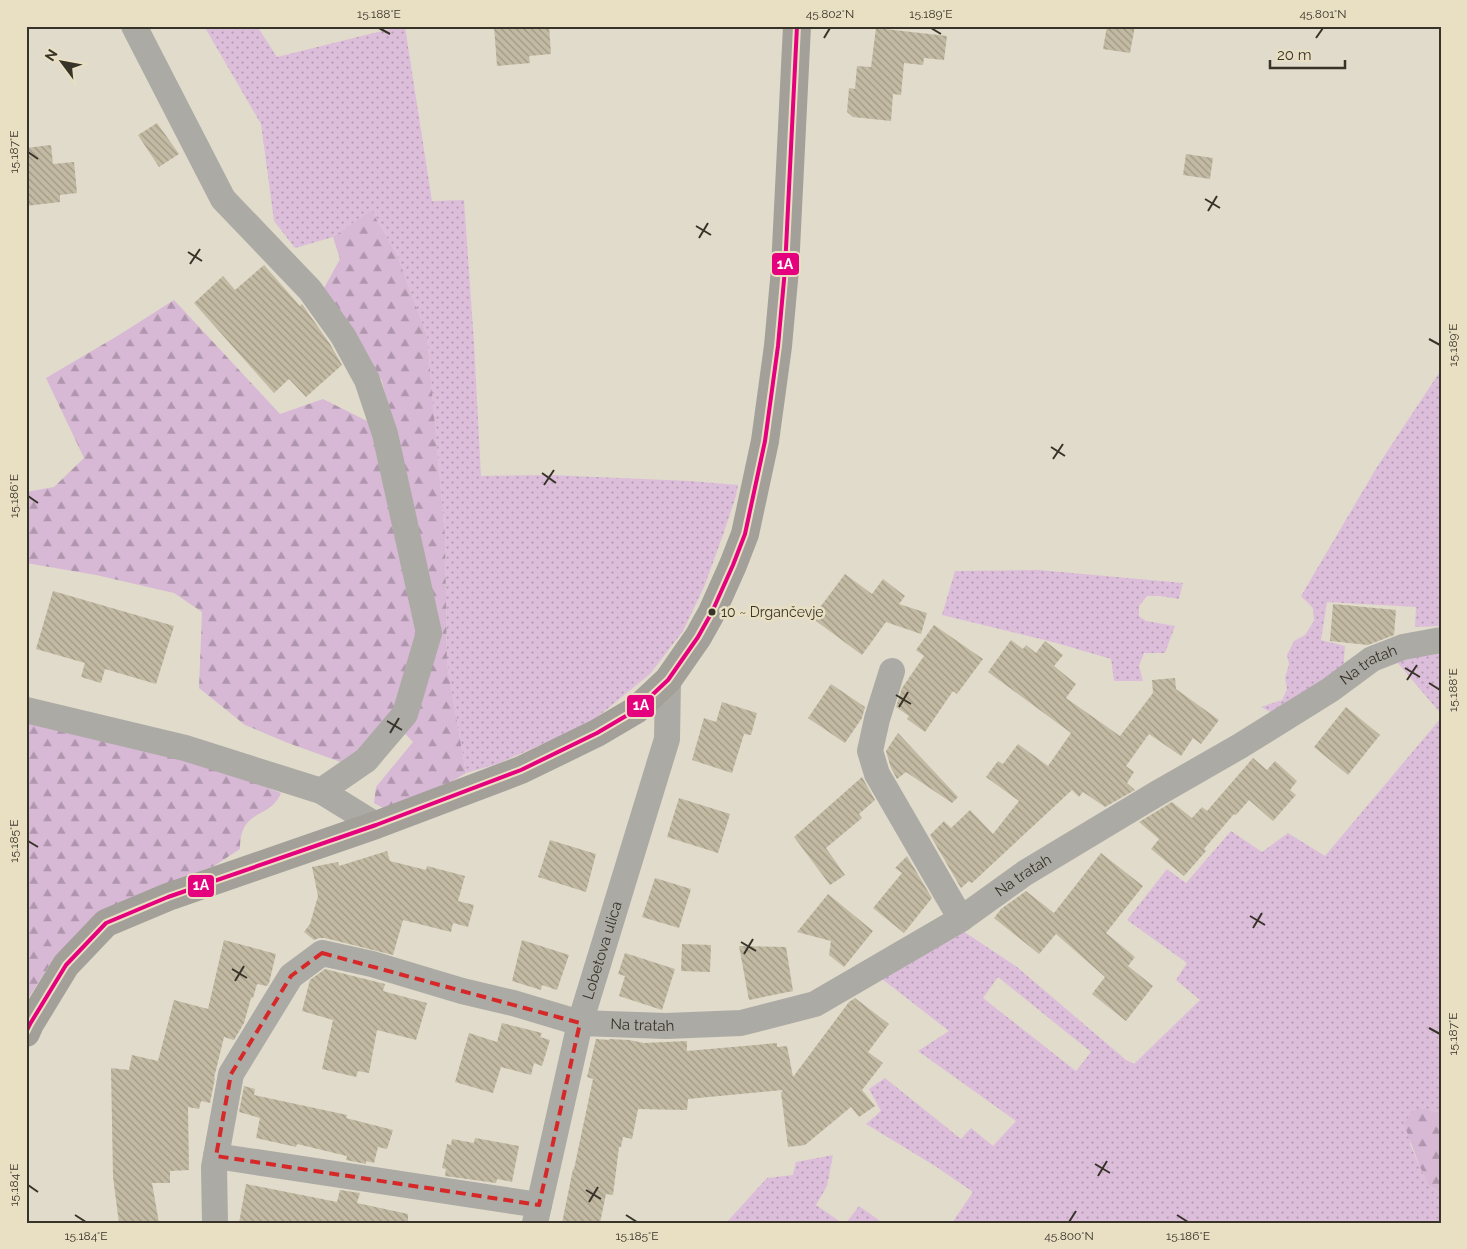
<svg xmlns="http://www.w3.org/2000/svg" width="1467" height="1249" viewBox="0 0 1467 1249" font-family="Raleway,sans-serif">
  <defs>
    <pattern id="grass-dots" width="8" height="8" patternUnits="userSpaceOnUse" patternTransform="scale(1.25)"><rect width="8" height="8" fill="#dcbeda"/><path d="M2 2h.1M6 6h.1" fill="none" stroke="#b39bb1" stroke-width="1.8" stroke-linecap="round"/></pattern>
    <pattern id="forest-firs" width="22" height="20" patternUnits="userSpaceOnUse" patternTransform="scale(1.25)"><rect width="22" height="20" fill="#d7b8d5"/><path d="M5 1l3.5 6h-7zM16 11l3.5 6h-7z" fill="#af96ad"/></pattern>
    <pattern id="building-back-hatch" width="6" height="6" patternUnits="userSpaceOnUse" patternTransform="scale(1.25)"><rect width="6" height="6" fill="#c3baa3"/><path d="M-1 5l2 2M0 0l6 6M5-1l2 2" fill="none" stroke="#9f9885"/></pattern>
  </defs>
  <rect width="100%" height="100%" fill="#e1dbcb"/>
  <path fill="url(#grass-dots)" fill-rule="evenodd" d="M204,26H257L277,57L390,29L405,27L432,201L464,200L474,343L481,476L549,475L690,481L738,485L736,496L723,535L704,587L683,631L650,674L590,723L497,764L466,773L447,664L445,536L427,336L397,255L371,210L333,237L295,248L274,221L261,124Z
    M1441,370V626L1415,627L1416,607L1327,602L1321,640L1345,646L1343,673L1276,715L1261,707L1282,700L1287,689L1285,678L1289,664L1287,655L1294,641L1305,635L1314,621L1313,608L1301,596L1377,467Z
    M1039,570L1183,583L1179,599L1160,596H1147L1139,606V616L1146,621L1175,626L1165,653H1144L1139,666L1143,681H1114L1111,659L1053,642L942,615L955,571Z
    M1441,651V714L1397,662L1415,654Z
    M1441,718V1113L1421,1108L1410,1144L1420,1167L1429,1185L1441,1193V1223H952L973,1192L935,1166L866,1124L881,1111L869,1089L885,1078L961,1139L971,1128L993,1146L1016,1121L918,1051L949,1031L882,979L963,931L1017,967L1126,1060L1134,1064L1200,1000L1176,980L1187,963L1127,920L1167,869L1186,883L1231,831L1262,852L1288,833L1325,856ZM998,977L1091,1052L1076,1071L983,998Z
    M833,1155L827,1186L816,1205L842,1223H726L767,1178L793,1175L796,1162Z
    M859,1206L883,1223H846Z"/>
  <path fill="url(#forest-firs)" d="M371,210L397,255L427,336L445,536L447,664L466,773L441,788L385,809L374,803L376,787L413,742L395,723L352,766L288,743L245,725L199,688L202,612L174,593L96,575L26,563V492L54,487L84,458L46,378L119,335L174,300L280,414L323,399L367,421L395,438L382,381L363,348L323,290L340,259L333,237Z
    M26,716L200,762L281,793C269,821 240,807 240,849L214,866L142,893L104,915L77,936L49,966L26,1002Z
    M1421,1108L1441,1113V1193L1429,1185L1420,1167L1404,1124L1412,1112Z"/>
  <path fill="url(#building-back-hatch)" d="M494,26H549L551,54L529,56L530,63L497,66Z
    M1107,26H1135L1130,53L1103,49Z
    M876,28L947,36L944,60L924,58L923,65L904,63L901,95L893,94L891,121L853,117L847,112L849,88L855,89L857,66L871,67Z
    M157,123L179,154L159,167L138,135Z
    M51,145L53,164L74,162L77,193L60,195V202L26,206V148Z
    M1186,154L1213,158L1210,179L1183,175Z
    M264,265L300,306L302,304L330,344L342,365L306,397L289,379L274,393L194,303L223,276L235,290Z
    M845,574L872,594L883,579L905,596L899,604L927,613L921,634L886,622L862,655L812,618Z
    M53,591L174,626L156,684L105,669L101,683L81,677L85,663L36,649Z
    M1333,604L1396,610L1394,635L1368,645L1330,641Z
    M934,625L983,659L957,694L953,691L925,732L907,719L909,716L896,707L902,688L924,656L916,650Z
    M1011,640L1023,649L1026,645L1036,653L1045,641L1063,655L1054,666L1076,684L1066,698L1120,736L1153,693L1152,680L1175,678L1176,689L1219,720L1201,744L1193,738L1181,756L1149,734L1126,766L1134,772L1127,783L1135,790L1105,807L1083,792L1079,797L1072,790L972,883L969,881L961,888L930,835L944,821L951,828L970,810L993,834L1019,801L986,777L998,761L1003,764L1018,744L1048,766L1071,733L988,672Z
    M831,684L865,707L862,718L845,743L808,718Z
    M722,702L757,713L751,735L744,734L732,773L692,760L704,718L716,722Z
    M1346,707L1380,735L1348,775L1314,747Z
    M898,733L958,797L952,803L906,772L897,779L891,768L886,751Z
    M1253,758L1267,770L1275,761L1297,781L1290,790L1296,795L1273,821L1249,800L1236,815L1234,814L1204,849L1206,851L1184,876L1151,849L1159,839L1139,822L1172,802L1192,818L1202,807L1207,811Z
    M862,777L875,800L859,814L862,818L826,848L845,875L830,885L794,837Z
    M679,798L730,814L718,853L667,837Z
    M550,840L596,854L586,892L538,877Z
    M387,851L390,861L426,870L427,866L465,876L458,901L474,905L468,927L453,923L451,932L403,920L393,955L325,938H319L314,940L304,932L310,924L318,896L312,867L338,862L339,866Z
    M1101,853L1143,886L1106,933L1135,957L1128,966L1153,986L1126,1021L1092,994L1105,977L1056,934L1039,954L994,918L1001,909L1026,891L1054,913Z
    M907,856L932,898L904,933L873,908L902,873L895,868Z
    M655,878L691,889L679,928L642,917Z
    M828,894L873,931L844,967L829,955L831,941L797,932Z
    M224,940L276,954L269,983L267,986L257,984L253,998H251L244,1023L234,1040L224,1037L214,1078H215L210,1103L201,1101L199,1109L188,1107L189,1170L170,1171V1183H152L159,1223H119L113,1177L111,1068L129,1070L132,1055L158,1061L174,1000L208,1009Z
    M522,940L569,955L557,990L542,985L541,990L512,981Z
    M682,944L711,945L710,972L681,971Z
    M739,946L786,947L793,991L749,1000Z
    M625,953L675,969L662,1010L619,996L625,976L618,974Z
    M325,969L385,984L383,991L427,1003L416,1040L377,1030L369,1073L358,1071L356,1077L322,1069L333,1020L302,1011L310,980Z
    M855,998L889,1024L868,1052L883,1063L862,1090L875,1106L859,1117L851,1107L805,1145L788,1147L781,1093L783,1090L688,1099L687,1110L638,1109L632,1139L623,1137L621,1147H619L613,1195L606,1194L600,1223H562L573,1169H574L593,1079L587,1077L596,1039L609,1040V1039L629,1040L644,1043L687,1041V1051L777,1043V1047L787,1046L793,1077L849,1002Z
    M502,1023L542,1033L540,1037L550,1040L542,1066L534,1063L531,1075L501,1067L493,1093L455,1082L469,1033L497,1042Z
    M244,1086L255,1089L254,1095L347,1115L346,1118L393,1130L387,1149L378,1147L374,1163L366,1161V1164L346,1160L347,1156L297,1144L296,1147L256,1138L260,1118L239,1112Z
    M475,1138L519,1146L512,1182L497,1179L496,1183L445,1176L446,1169L442,1168L447,1144L451,1145L452,1139L474,1143Z
    M246,1184L337,1202L340,1190L360,1193L357,1203L408,1214V1223H239Z"/>
  <g fill="none" stroke-linecap="round" stroke-linejoin="round">
    <g stroke="#acaaa4" stroke-width="26">
      <path d="M134,26L223,199L310,290L343,336L367,380L385,434L429,633L405,714L366,760L321,791"/>
      <path d="M892,671L877,719L870,751L877,774L961,919"/>
      <path d="M26,710L185,748L321,791L376,825"/>
      <path d="M216,1156L539,1205"/>
      <path id="s1" d="M215,1223L214,1167L231,1074L291,976L322,953L372,964L462,991L513,1003L580,1023L666,1026L741,1023L815,1004L961,919L1025,873L1158,793L1240,746L1330,690L1372,659L1403,647L1441,640"/>
      <path id="s2" d="M535,1223L580,1023L667,739L668,680"/>
    </g>
    <path stroke="#a2a099" stroke-width="28" d="M26,1033L30,1024L66,965L106,923L168,897L376,825L521,770L597,733L636,710L668,680L698,637L712,612L733,565L745,534L765,441L778,346L785,269L797,26"/>
    <defs>
      <path id="bus-1" d="M26,1032L30,1024L66,965L106,923L168,897L376,825L521,770L597,733L636,710L668,680L698,637L712,612L733,565L745,534L765,441L778,346L785,269L797,26"/>
    </defs>
    <use href="#bus-1" stroke="#e9dfc3" stroke-width="8"/>
    <use href="#bus-1" stroke="#e5007d" stroke-width="4"/>
  </g>
  <path fill="none" stroke="#d62828" stroke-width="4" stroke-dasharray="10 6" stroke-linejoin="round" d="M322,953L580,1023L539,1205L216,1156L231,1074L291,976Z"/>
  <path fill="none" stroke="#383329" stroke-width="2" d="M379,28L390,34M931,28L941,34M824,38L830,28M1316,38L1323,28M28,152L38,159M1205,199L1220,208M1208,211L1217,196M696,226L711,235M699,238L708,223M188,252L202,261M190,264L200,249M1429,339L1440,345M1051,447L1065,456M1053,459L1063,444M542,473L556,483M544,485L554,470M28,496L38,503M1405,668L1420,677M1407,680L1417,665M1429,683L1440,690M896,695L911,704M899,707L908,692M387,721L402,730M390,733L399,718M28,841L38,847M1250,916L1265,925M1253,928L1262,913M741,942L756,951M744,954L753,939M232,969L247,978M235,981L244,966M1429,1028L1440,1034M1095,1164L1110,1173M1098,1176L1107,1161M28,1185L38,1192M586,1190L601,1199M589,1202L598,1187M75,1215L86,1222M626,1215L637,1222M1177,1215L1188,1222M1069,1222L1076,1211"/>
  <circle fill="#383329" stroke="#e9dfc3" stroke-width="2" cx="712" cy="612" r="4.5"/>
  <g text-anchor="middle" stroke-width="5" stroke-linejoin="round" paint-order="stroke">
    <g font-size="14" fill="#383329" stroke="#e9dfc3" text-anchor="start">
      <text x="721" y="617">10 ~ Drgančevje</text>
    </g>
    <g font-size="15" fill="#383329" stroke="#e9dfc3">
      <text dy="5" stroke="none"><textPath href="#s1" startOffset="1459">Na tratah</textPath></text>
      <text dy="5" stroke="none"><textPath href="#s1" startOffset="1054">Na tratah</textPath></text>
      <text dy="5" stroke="none"><textPath href="#s2" startOffset="281">Lobetova ulica</textPath></text>
      <text dy="5" stroke="none"><textPath href="#s1" startOffset="634">Na tratah</textPath></text>
    </g>
  </g>
  <g stroke="#e9dfc3" stroke-width="2">
    <rect x="771" y="252" width="29" height="24" rx="5" fill="#e5007d"/>
    <rect x="626" y="694" width="29" height="24" rx="5" fill="#e5007d"/>
    <rect x="187" y="874" width="28" height="24" rx="5" fill="#e5007d"/>
  </g>
  <g font-size="14" text-anchor="middle" font-weight="bold" fill="#fff">
    <text x="785" y="269">1A</text>
    <text x="641" y="710">1A</text>
    <text x="201" y="890">1A</text>
  </g>
  <rect width="1467" height="1249" fill="none" stroke="#e9dfc3" stroke-width="55"/>
  <g transform="translate(62 62) rotate(302)" stroke="#e9dfc3" stroke-width="4" paint-order="stroke">
  <path d="M0-4L9 19L0 12L-9 19Z" fill="#383329"/>
  <text y="-8" font-size="14" font-weight="bold" text-anchor="middle" fill="#383329">N</text>
  </g>
  <path d="M1270 60v8h75v-8" fill="none" stroke="#383329" stroke-width="2.5"/>
  <text x="1277" y="60" font-size="15" fill="#383329" stroke="#e9dfc3" stroke-width="4" paint-order="stroke">20 m</text>
  <rect x="28" y="28" width="1412" height="1194" fill="none" stroke="#383329" stroke-width="2"/>
  <g font-size="12" text-anchor="middle" fill="#383329">
    <text x="379" y="18">15.188°E</text>
    <text x="830" y="18">45.802°N</text>
    <text x="931" y="18">15.189°E</text>
    <text x="1323" y="18">45.801°N</text>
    <text transform="translate(14 152) rotate(-90)" y="4">15.187°E</text>
    <text transform="translate(1453 345) rotate(-90)" y="4">15.189°E</text>
    <text transform="translate(14 496) rotate(-90)" y="4">15.186°E</text>
    <text transform="translate(1453 690) rotate(-90)" y="4">15.188°E</text>
    <text transform="translate(14 841) rotate(-90)" y="4">15.185°E</text>
    <text transform="translate(1453 1034) rotate(-90)" y="4">15.187°E</text>
    <text transform="translate(14 1185) rotate(-90)" y="4">15.184°E</text>
    <text x="86" y="1240">15.184°E</text>
    <text x="637" y="1240">15.185°E</text>
    <text x="1069" y="1240">45.800°N</text>
    <text x="1188" y="1240">15.186°E</text>
  </g>
</svg>
